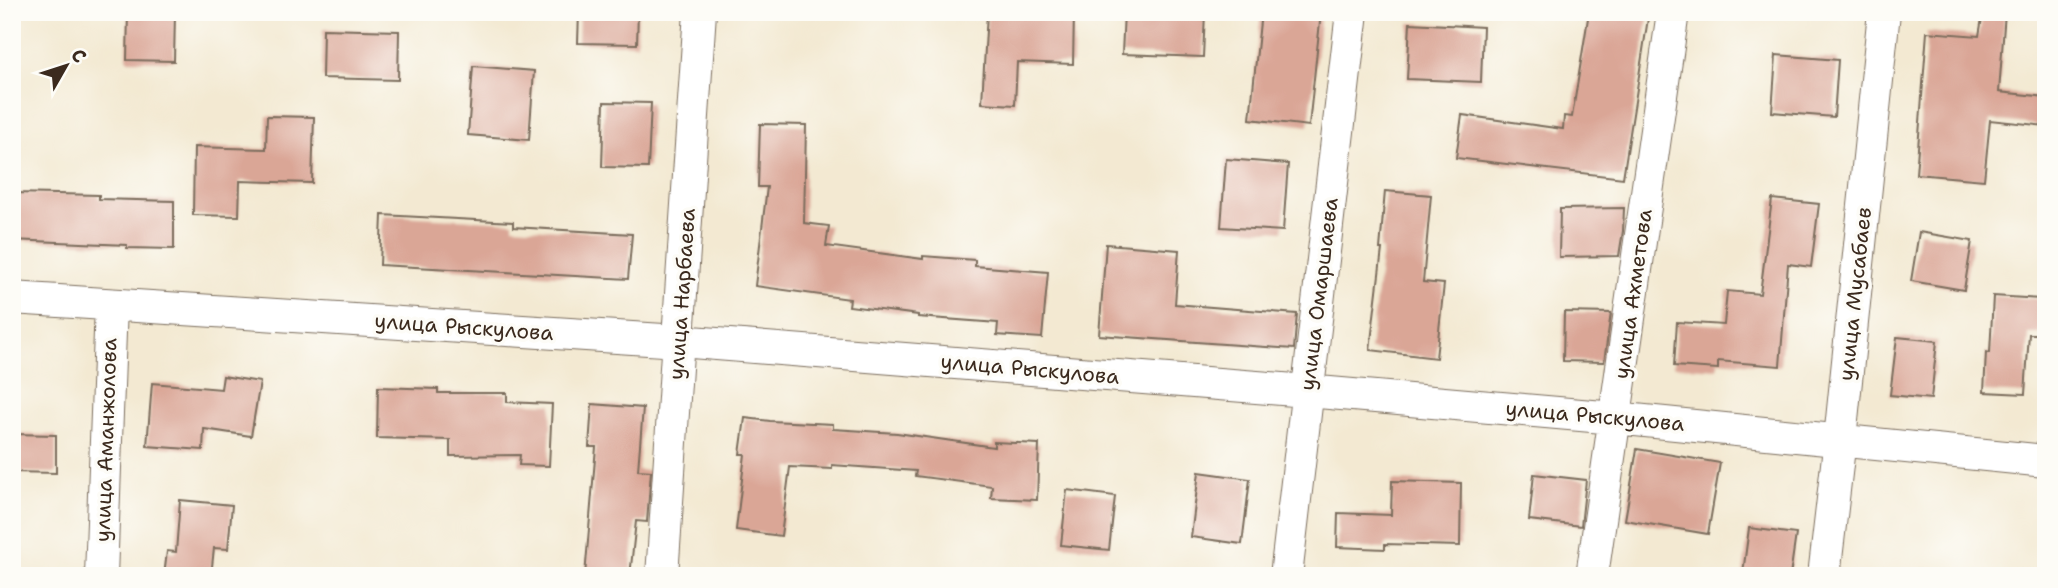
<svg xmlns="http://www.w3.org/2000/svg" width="2058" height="588" viewBox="0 0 2058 588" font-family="'Shantell Sans',sans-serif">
  <rect width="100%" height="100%" fill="#fdfcf7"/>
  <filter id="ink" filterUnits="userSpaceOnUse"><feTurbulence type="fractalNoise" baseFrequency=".0143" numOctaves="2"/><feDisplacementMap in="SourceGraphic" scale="14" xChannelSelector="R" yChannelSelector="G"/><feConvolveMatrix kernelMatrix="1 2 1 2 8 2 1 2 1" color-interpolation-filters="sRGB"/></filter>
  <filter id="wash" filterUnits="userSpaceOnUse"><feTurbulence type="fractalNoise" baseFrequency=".00686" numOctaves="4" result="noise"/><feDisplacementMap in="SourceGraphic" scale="28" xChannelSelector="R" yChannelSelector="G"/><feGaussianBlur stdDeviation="1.57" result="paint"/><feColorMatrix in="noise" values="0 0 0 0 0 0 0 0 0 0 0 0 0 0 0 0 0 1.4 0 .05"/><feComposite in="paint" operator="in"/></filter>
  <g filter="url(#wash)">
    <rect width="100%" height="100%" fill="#f3e9d2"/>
    <g id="blocks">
      <path fill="#daa696" d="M128,12H175L174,61L127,60Z
        M579,12H638L637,44L578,43Z
        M987,12H1074L1073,64L1017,62L1015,105L982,103Z
        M1124,12H1205L1203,57L1122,54Z
        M1261,12H1321L1309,126L1250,119Z
        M1589,12H1649L1623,178L1456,158L1462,115L1563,129L1564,116L1572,117Z
        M1983,12H2005L1999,92L2046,97V126L1990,120L1984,180L1916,174L1927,32L1979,36Z
        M1410,23L1483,27L1481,82L1407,79Z
        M323,29L399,31L398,80L322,78Z
        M1776,55L1838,60L1834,117L1772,112Z
        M473,66L534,71L529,140L468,135Z
        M604,102L651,103L648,168L602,167Z
        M267,116L314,117L312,183L240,181L239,216L193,215L194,147L266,149Z
        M760,124L806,125L804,223L829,226L826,246L923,259V256L975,260V266L1048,272L1042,338L997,335L998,323L918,317V315L849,306L850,299L755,286L767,187H758Z
        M1226,159L1288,164L1283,231L1221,227Z
        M1385,191L1431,195L1423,282L1444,284L1436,358L1370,350L1382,249H1380Z
        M12,193L99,195V199L174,201V249L127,248V245L12,240Z
        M1772,199L1819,204L1811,267L1788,264L1780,366L1718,361V369L1674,366L1677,322L1724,325L1727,291L1760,294Z
        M1624,208L1623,231L1619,256L1559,257L1560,209Z
        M382,215L513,222V227L632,234L628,279L380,265Z
        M1919,232L1972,241L1964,290L1911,281Z
        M1106,244L1179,250L1175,304L1297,314L1294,349L1099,335Z
        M1993,296L2041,299L2040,334H2029L2025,394L1984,392L1986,352L1990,353Z
        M1564,312L1611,313L1604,362L1563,361Z
        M1897,337L1937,341L1931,399L1890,395Z
        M223,376L260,382L251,436L204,429L203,450L147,446L152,383L221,389Z
        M378,387L438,389V393H507V402L552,404L549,466L519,465L520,455L450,456V440L377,438Z
        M592,404L643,408L638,470L651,471L647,522L636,521L630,576H585L596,447H589Z
        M745,418L770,421L833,424V429L897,433L994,447V442L1039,444L1037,500L991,498L992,486L915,476L916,471L832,465V469L790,467L781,536L736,530L745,454H740Z
        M12,434L56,435V473L12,472Z
        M1637,449L1720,463L1708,534L1625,520Z
        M1199,472L1250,479L1242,544L1191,537Z
        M1534,474L1586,480L1581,526L1529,520Z
        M1392,481L1461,483L1460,546L1385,544V549L1337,547L1338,513L1391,515Z
        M1067,490L1115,496L1109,550L1061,545Z
        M180,500L232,505L228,549L214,548L211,576H164L167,551L176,552Z
        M1749,528L1796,534L1790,576H1763L1743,573Z"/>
    </g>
  </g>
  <g filter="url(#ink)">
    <use href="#blocks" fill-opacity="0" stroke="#7b6d5d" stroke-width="2"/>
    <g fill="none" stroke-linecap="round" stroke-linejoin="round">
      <defs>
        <path id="minor" d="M12,298L679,341L1307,391L1615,418L2046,461
          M101,576L111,305
          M662,576L700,12
          M1286,576L1352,12
          M1592,576L1673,12
          M1824,576L1840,439L1884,12"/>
      </defs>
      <use href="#minor" stroke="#7b6d5d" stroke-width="34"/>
      <use href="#minor" stroke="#fff" stroke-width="32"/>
    </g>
  </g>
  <g text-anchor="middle" stroke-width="7" stroke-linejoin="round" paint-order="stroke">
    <g font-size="21" fill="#3b2a1e" stroke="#fdfcf7">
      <text transform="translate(682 294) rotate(-86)" y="7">улица Нарбаева</text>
      <text transform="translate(1319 294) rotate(-83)" y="7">улица Омаршаева</text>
      <text transform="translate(1633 294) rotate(-82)" y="7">улица Ахметова</text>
      <text transform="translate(1855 294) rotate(-84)" y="7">улица Мусабаев</text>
      <text transform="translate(464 327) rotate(4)" y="7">улица Рыскулова</text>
      <text transform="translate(1030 369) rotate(5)" y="7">улица Рыскулова</text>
      <text transform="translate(1595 416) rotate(5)" y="7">улица Рыскулова</text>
      <text transform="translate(106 440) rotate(-88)" y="7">улица Аманжолова</text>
    </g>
  </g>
  <rect width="2058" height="588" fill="none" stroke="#fdfcf7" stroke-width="42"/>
  <g transform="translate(66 66) rotate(51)" stroke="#fdfcf7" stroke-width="5" paint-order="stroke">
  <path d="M0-5L12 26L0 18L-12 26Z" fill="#3b2a1e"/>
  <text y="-10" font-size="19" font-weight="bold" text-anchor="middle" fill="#3b2a1e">С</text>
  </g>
</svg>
